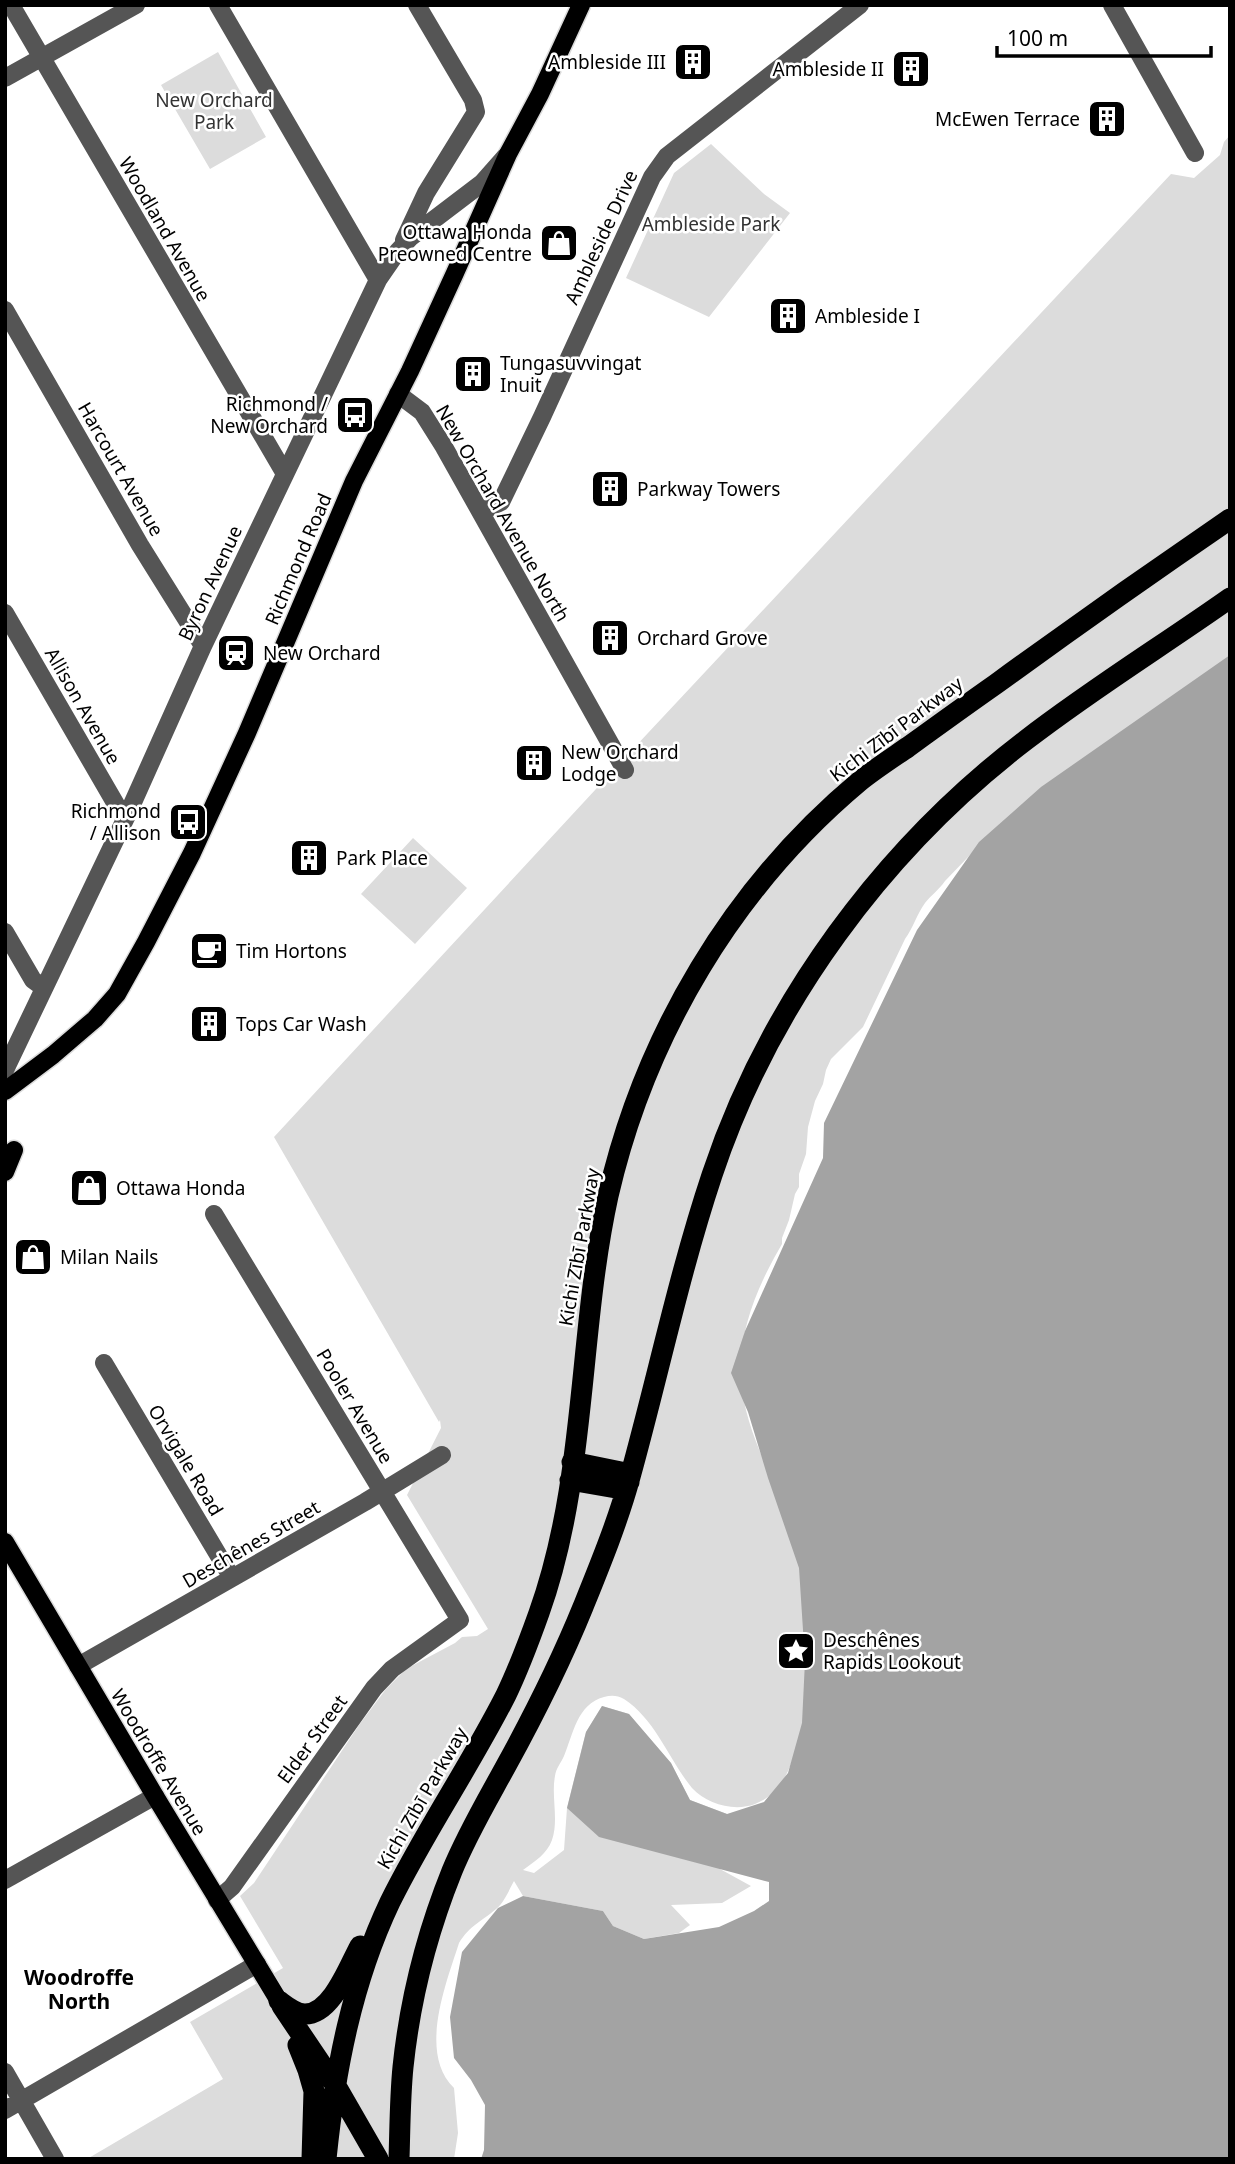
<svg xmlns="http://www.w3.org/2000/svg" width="1235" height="2164" viewBox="0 0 1235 2164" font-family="'Noto Sans',sans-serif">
  <rect width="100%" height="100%" fill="#fff"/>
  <path fill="#dcdcdc" d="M218,52L266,137L210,169L161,85Z
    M1230,135V660L996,828L945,881C939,890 931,895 925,903C917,914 913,928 905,939L863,1027L831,1059L826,1070L823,1084L815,1101L808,1127L806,1154L799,1174V1187L795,1194L789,1220L782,1238V1244C758,1285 738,1331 741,1379C744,1424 766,1464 783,1505C798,1541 804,1579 812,1618C815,1633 820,1649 821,1665C822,1678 803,1725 798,1741C791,1767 783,1793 755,1804C734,1812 707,1804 692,1788C669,1760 656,1720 624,1699C617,1695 611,1695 604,1697C577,1704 573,1735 564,1756C561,1763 556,1768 555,1776C551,1796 559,1820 552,1840C547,1854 535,1861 523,1870L534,1873L564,1850L567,1808L586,1732L602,1706L629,1714L671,1763L690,1800L727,1814L720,1869L751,1886L722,1903L671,1905L690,1925L679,1933L644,1939L613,1926L603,1911L523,1896L514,1881C509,1890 504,1903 496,1909C481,1922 470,1925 459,1943C446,1984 418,2053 454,2088L458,2133L454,2159H87L223,2079L190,2022L283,1968L240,1896L254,1883L359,1725L386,1689L406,1669L455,1643L462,1637L477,1636L488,1629L407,1495L441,1428L440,1420L439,1422L274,1137L633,749L1171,174L1194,178L1220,155L1224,142Z
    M711,144L764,194L790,213L709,317L626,278L674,173Z
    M413,838L467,888L415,944L361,894Z"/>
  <path fill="#a3a3a3" d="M1230,655V2159H481L484,2150L485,2105L471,2080L454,2058L450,2017L462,1952L498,1908L523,1896L603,1911L613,1926L644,1939L719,1927L754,1911L769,1901V1882L599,1837L567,1808L586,1732L602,1706L629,1714L671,1763L690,1800L727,1814L764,1802L788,1773L802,1723L805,1661L799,1568L768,1478L748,1412L731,1373L745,1331L823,1158L824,1123L917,930L979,842L1041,787Z"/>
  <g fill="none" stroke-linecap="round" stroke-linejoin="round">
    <defs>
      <path id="major" d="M5,1091L53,1055L95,1019L117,994L146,942L192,853L247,733L354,481L410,371L455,273L508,154L540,94L581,5
        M5,1172L14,1150
        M5,1542L155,1796L279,2001"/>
      <path id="highway" d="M570,1480L616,1488L629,1482L621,1472L572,1462
        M279,2001C287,2007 295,2014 305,2014C332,2014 349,1966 360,1946
        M282,2006L336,2086L378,2159
        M298,2045L308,2070L314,2091L312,2159
        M326,2159C335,2070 352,1982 390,1902C425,1831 470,1766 506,1695C519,1668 529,1641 539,1613C587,1479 578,1333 608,1196C645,1035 733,887 860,781C875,769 892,758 908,747C937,726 966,705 996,684C1073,628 1151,573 1230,519
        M399,2159C400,2128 400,2097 403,2067C410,2000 427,1933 452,1871C467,1834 488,1799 507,1764C535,1713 561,1661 583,1607C600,1565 618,1521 630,1477C658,1376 679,1274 712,1175C769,1004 883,849 1026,740C1092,689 1162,646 1230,598"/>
    </defs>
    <use href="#major" stroke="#dbdbdb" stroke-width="21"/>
    <use href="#highway" stroke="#dbdbdb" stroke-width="24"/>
    <path stroke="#555" stroke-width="18" d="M11,5L285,474
      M218,5L378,280
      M1112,5L1195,153
      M5,78L136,5
      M404,240L426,193L476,112L473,100L417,5
      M5,310L140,545L203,646
      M398,394L422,412L444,447L625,770
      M481,512L501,502L542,417L652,177L667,156L860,5
      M5,613L125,820
      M5,932L33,980L44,988
      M5,1070L130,809L203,646L378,280L398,251L411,237L482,183L505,157
      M214,1214L460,1620L392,1669L374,1688L232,1887L217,1900
      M104,1363L232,1578
      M78,1666L365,1502L442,1455
      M5,1880L155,1796
      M5,2072L55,2159
      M5,2110L257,1964"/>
    <use href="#major" stroke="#000" stroke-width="18"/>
    <use href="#highway" stroke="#000" stroke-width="21"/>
  </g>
  <defs>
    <symbol id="building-square" viewBox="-11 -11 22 22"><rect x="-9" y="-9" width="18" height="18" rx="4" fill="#000" stroke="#fff"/><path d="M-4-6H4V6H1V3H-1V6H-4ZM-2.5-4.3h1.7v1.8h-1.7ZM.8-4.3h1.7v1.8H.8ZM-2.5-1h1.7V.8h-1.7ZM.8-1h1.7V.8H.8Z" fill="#fff"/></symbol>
    <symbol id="shop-square" viewBox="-11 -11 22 22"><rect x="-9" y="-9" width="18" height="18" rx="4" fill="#000" stroke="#fff"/><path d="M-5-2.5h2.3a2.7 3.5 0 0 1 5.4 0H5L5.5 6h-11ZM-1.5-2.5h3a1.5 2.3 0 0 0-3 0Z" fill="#fff"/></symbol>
    <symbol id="bus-square" viewBox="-11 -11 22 22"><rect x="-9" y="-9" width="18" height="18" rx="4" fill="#000" stroke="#fff"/><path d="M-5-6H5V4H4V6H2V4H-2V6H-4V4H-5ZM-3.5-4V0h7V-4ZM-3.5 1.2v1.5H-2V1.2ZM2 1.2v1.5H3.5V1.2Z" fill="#fff"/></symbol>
    <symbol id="station-square" viewBox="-11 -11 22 22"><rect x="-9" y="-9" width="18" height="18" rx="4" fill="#000" stroke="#fff"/><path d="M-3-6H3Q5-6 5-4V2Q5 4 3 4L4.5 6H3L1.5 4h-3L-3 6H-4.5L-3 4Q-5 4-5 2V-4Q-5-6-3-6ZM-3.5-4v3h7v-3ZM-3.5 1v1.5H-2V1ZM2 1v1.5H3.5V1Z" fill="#fff"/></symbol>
    <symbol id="cafe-square" viewBox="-11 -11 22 22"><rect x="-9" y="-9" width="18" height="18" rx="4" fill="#000" stroke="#fff"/><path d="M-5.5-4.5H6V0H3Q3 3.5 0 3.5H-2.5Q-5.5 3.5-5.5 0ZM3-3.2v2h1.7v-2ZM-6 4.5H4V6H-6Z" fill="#fff"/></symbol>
    <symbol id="sight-square" viewBox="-11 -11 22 22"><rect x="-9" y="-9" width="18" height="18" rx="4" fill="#000" stroke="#fff"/><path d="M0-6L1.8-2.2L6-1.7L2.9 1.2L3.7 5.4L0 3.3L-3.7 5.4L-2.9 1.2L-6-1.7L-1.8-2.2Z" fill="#fff"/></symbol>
  </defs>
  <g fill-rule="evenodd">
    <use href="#building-square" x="671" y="40" width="44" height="44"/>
    <use href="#building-square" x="889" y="47" width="44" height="44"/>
    <use href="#building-square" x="1085" y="97" width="44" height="44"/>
    <use href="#shop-square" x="537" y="221" width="44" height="44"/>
    <use href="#building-square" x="766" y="294" width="44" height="44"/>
    <use href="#building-square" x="451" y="352" width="44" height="44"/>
    <use href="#bus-square" x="333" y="393" width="44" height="44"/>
    <use href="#building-square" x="588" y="467" width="44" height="44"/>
    <use href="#building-square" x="588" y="616" width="44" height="44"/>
    <use href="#station-square" x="214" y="631" width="44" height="44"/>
    <use href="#building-square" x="512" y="741" width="44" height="44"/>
    <use href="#bus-square" x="166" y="800" width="44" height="44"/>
    <use href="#building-square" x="287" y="836" width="44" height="44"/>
    <use href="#cafe-square" x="187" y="929" width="44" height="44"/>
    <use href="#building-square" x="187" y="1002" width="44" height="44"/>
    <use href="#shop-square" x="67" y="1166" width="44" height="44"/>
    <use href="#shop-square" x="11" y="1235" width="44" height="44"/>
    <use href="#sight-square" x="774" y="1629" width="44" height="44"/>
  </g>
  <g text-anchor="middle" stroke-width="5" stroke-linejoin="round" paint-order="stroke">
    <g font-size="19" fill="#000" stroke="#fff" text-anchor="start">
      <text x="666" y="69" text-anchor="end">Ambleside III</text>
      <text x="884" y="76" text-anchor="end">Ambleside II</text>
      <text x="1080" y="126" text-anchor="end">McEwen Terrace</text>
      <text x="532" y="239" text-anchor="end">Ottawa Honda<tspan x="532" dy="22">Preowned Centre</tspan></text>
      <text x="815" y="323">Ambleside I</text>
      <text x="500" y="370">Tungasuvvingat<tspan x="500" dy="22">Inuit</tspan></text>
      <text x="328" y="411" text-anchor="end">Richmond /<tspan x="328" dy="22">New Orchard</tspan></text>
      <text x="637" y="496">Parkway Towers</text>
      <text x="637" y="645">Orchard Grove</text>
      <text x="263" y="660">New Orchard</text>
      <text x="561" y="759">New Orchard<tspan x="561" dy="22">Lodge</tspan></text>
      <text x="161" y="818" text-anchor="end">Richmond<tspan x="161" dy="22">/ Allison</tspan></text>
      <text x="336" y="865">Park Place</text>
      <text x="236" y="958">Tim Hortons</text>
      <text x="236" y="1031">Tops Car Wash</text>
      <text x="116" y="1195">Ottawa Honda</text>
      <text x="60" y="1264">Milan Nails</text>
      <text x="823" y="1647">Deschênes<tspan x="823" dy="22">Rapids Lookout</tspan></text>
    </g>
    <g font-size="19" fill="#333" stroke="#fff">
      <text x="214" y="107">New Orchard<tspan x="214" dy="22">Park</tspan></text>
      <text x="711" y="231">Ambleside Park</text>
    </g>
    <g font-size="19" fill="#000" stroke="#fff">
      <text transform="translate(165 229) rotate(60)" y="7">Woodland Avenue</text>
      <text transform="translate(601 237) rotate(-65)" y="7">Ambleside Drive</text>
      <text transform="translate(121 469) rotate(60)" y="7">Harcourt Avenue</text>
      <text transform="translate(503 513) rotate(60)" y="7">New Orchard Avenue North</text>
      <text transform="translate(298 559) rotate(-67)" y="7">Richmond Road</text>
      <text transform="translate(210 583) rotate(-65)" y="7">Byron Avenue</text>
      <text transform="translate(83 706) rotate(60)" y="7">Allison Avenue</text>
      <text transform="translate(896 729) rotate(-37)" y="7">Kichi Zībī Parkway</text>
      <text transform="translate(579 1247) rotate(-80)" y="7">Kichi Zībī Parkway</text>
      <text transform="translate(355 1406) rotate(59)" y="7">Pooler Avenue</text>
      <text transform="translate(186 1460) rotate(59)" y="7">Orvigale Road</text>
      <text transform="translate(251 1544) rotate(-30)" y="7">Deschênes Street</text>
      <text transform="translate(312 1739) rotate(-54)" y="7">Elder Street</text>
      <text transform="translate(159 1762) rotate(59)" y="7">Woodroffe Avenue</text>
      <text transform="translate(422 1798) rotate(-60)" y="7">Kichi Zībī Parkway</text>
    </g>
    <g font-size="21" font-weight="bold" fill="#000" stroke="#fff">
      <text x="79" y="1985">Woodroffe<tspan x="79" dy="24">North</tspan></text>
    </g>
  </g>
  <rect width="1235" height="2164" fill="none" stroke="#000000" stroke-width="14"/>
  <path d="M997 46v10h214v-10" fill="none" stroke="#000000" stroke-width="3.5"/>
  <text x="1007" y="46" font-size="21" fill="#000000" stroke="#ffffff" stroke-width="5" paint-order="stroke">100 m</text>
</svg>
